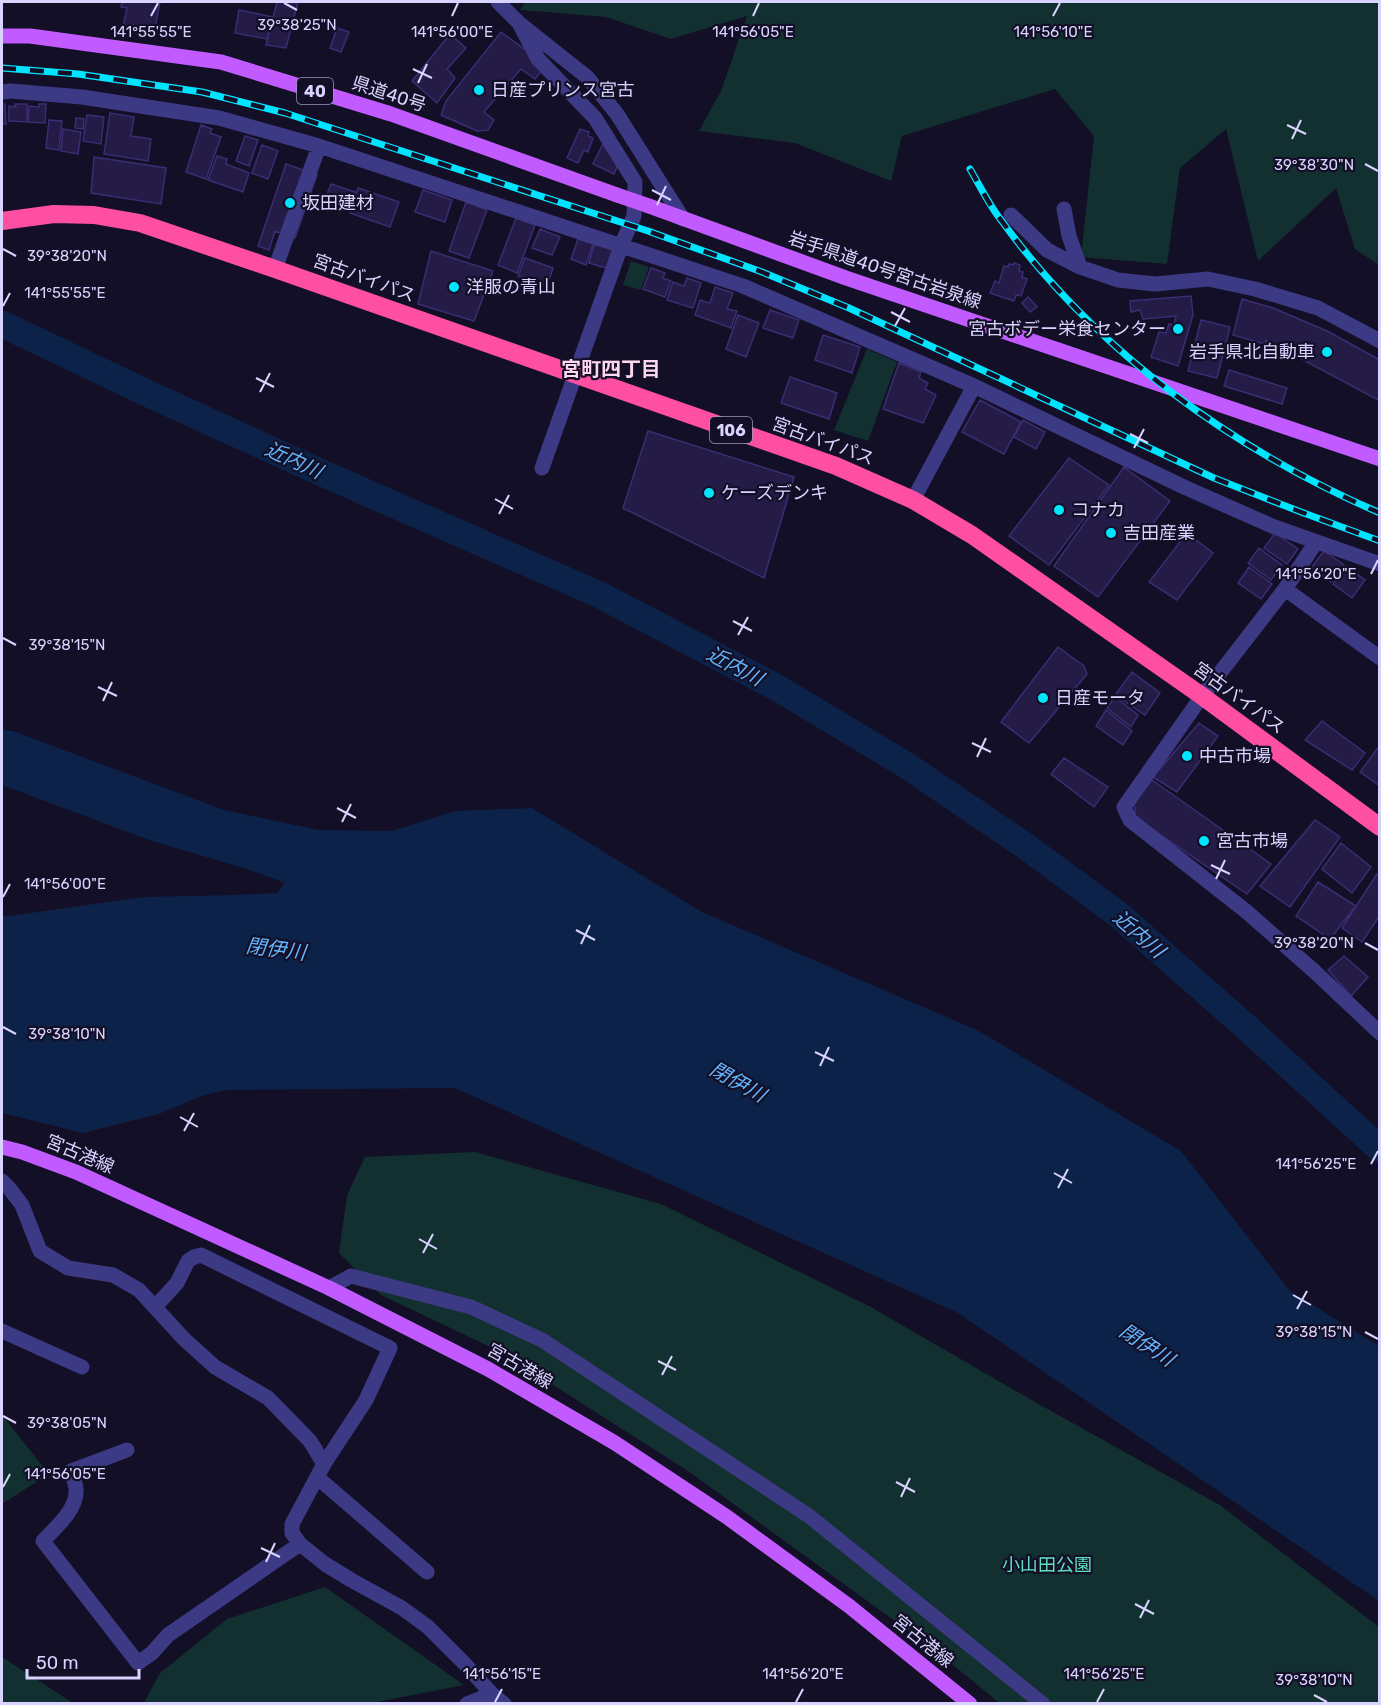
<svg xmlns="http://www.w3.org/2000/svg" width="1381" height="1705" viewBox="0 0 1381 1705" font-family="Rubik,'Noto Sans JP',sans-serif">
  <rect width="100%" height="100%" fill="#130f26"/>
  <path fill="#12302f" d="M525,2H1379V265L1355,249L1336,188L1258,261L1226,129L1180,168L1167,264L1081,257L1094,136L1055,89L902,136L891,181L795,143L699,131L721,91L747,16L671,39L606,17L520,10Z
    M631,261L649,267L641,290L623,285Z
    M867,349L897,362L868,441L834,430Z
    M475,1152L661,1204L869,1306L1035,1402L1220,1505L1379,1627V1703H999L935,1650L688,1471L503,1353L381,1295L339,1253L347,1195L365,1157Z
    M2,1415L49,1474L2,1504Z
    M325,1587L464,1685L372,1703H144L160,1673L227,1619Z
    M2,1657L73,1703H2Z"/>
  <path fill="#0c2248" d="M2,730L13,731L224,810L319,830L392,831L455,811L532,808L702,912L977,1030L1181,1151L1290,1291L1379,1346V1601L958,1313L455,1088L225,1090L201,1096L159,1114L83,1133L2,1113V917L143,897L233,895L277,893L285,883L250,870L149,840L2,785Z"/>
  <g fill="none" stroke-linecap="round" stroke-linejoin="round">
    <path stroke="#0c2248" stroke-width="27" d="M2,324L151,395L322,473L600,595L781,690L906,765L1021,843L1119,915L1246,1027L1380,1149"/>
  </g>
  <path fill="#241b47" stroke="#3b2d73" stroke-width="1.5" d="M122,2H160L154,33L123,27L127,8L121,7Z
    M277,2H298L286,48L266,45Z
    M239,10L273,17L267,39L235,33Z
    M337,28L349,32L341,52L330,48Z
    M501,32L546,65L535,79L521,69L484,112L494,120L488,130L477,131L441,115L446,101Z
    M450,34L466,48L447,69L455,78L437,103L412,81Z
    M2,104H5L6,124H2Z
    M15,104H27V122L9,121V106L16,107Z
    M39,104H46L45,123L28,122L29,106L39,107Z
    M110,113L134,117L131,136L151,139L148,161L104,154Z
    M87,115L104,117L101,144L83,141Z
    M76,118L84,119L83,129L75,128Z
    M49,120L62,121L59,150L46,148Z
    M201,125L212,129L210,133L221,137L206,179L186,172Z
    M63,129L81,132L78,154L61,151Z
    M580,129L589,132L588,136L593,138L588,152L584,150L578,163L567,158Z
    M245,136L258,140L249,166L236,161Z
    M603,144L618,165L614,174L593,164Z
    M262,145L278,151L268,179L252,173Z
    M217,156L227,159L226,164L249,173L243,192L208,180Z
    M94,157L166,168L161,204L91,193Z
    M286,164L317,175L295,238L275,231L269,250L258,246Z
    M331,184L355,192L348,211L324,202Z
    M358,188L399,202L390,227L350,213Z
    M423,190L452,200L445,222L415,212Z
    M466,202L487,210L469,258L449,251Z
    M516,218L535,225L517,273L498,265Z
    M540,229L560,237L552,255L532,248Z
    M578,239L593,244L586,265L571,259Z
    M594,245L621,246L613,270L589,263Z
    M431,251L493,271L474,321L418,304Z
    M525,258L553,268L547,286L518,276Z
    M1014,263L1020,265L1019,271L1023,272L1022,277L1027,279L1021,296L1016,295L1014,301L990,293L995,281L999,283L1004,266L1008,267L1009,264L1013,265Z
    M651,268L665,273L663,278L671,281L665,297L643,289Z
    M687,278L701,283L693,308L667,300L673,282L684,286Z
    M715,287L733,293L727,309L737,311L731,328L695,315L700,300L710,303Z
    M1191,296L1193,315L1178,366L1151,357L1159,332L1166,333L1169,324L1174,325L1176,316L1143,319L1140,310L1131,312L1130,301Z
    M1028,297L1037,307L1030,312L1022,303Z
    M1242,299L1273,308L1327,331L1380,360V401L1266,340L1265,344L1233,335Z
    M770,310L799,320L793,338L763,328Z
    M738,315L759,323L746,357L726,349Z
    M1201,320L1230,327L1217,378L1188,371Z
    M823,335L860,347L852,373L815,360Z
    M899,363L921,372L919,378L928,383L925,389L936,395L923,423L883,409Z
    M1229,370L1287,388L1282,404L1224,386Z
    M790,377L837,393L829,419L781,403Z
    M980,400L1021,422L1004,454L962,432Z
    M1023,420L1045,432L1036,449L1014,437Z
    M648,431L794,477L764,578L623,508Z
    M1069,458L1109,485L1049,565L1009,536Z
    M1124,467L1170,501L1098,597L1054,566Z
    M1187,533L1213,553L1177,600L1149,582Z
    M1275,533L1298,549L1287,564L1264,548Z
    M1259,548L1282,565L1271,580L1248,563Z
    M1324,551L1344,565L1331,582L1311,568Z
    M1346,566L1365,580L1352,598L1333,584Z
    M1249,567L1272,584L1261,599L1238,583Z
    M1058,647L1084,666L1087,674L1029,743L1001,722Z
    M1132,672L1160,693L1145,715L1115,695Z
    M1115,697L1138,715L1131,727L1107,708Z
    M1106,710L1132,731L1123,745L1096,726Z
    M1322,721L1365,753L1352,770L1305,740Z
    M1199,723L1218,736L1177,792L1153,777Z
    M1380,745V786L1360,772Z
    M1064,758L1108,787L1094,807L1051,774Z
    M1152,780L1271,864L1247,894L1136,818L1134,802Z
    M1315,820L1340,837L1290,907L1260,886Z
    M1341,843L1371,867L1352,893L1322,869Z
    M1377,874L1380,875V915L1362,942L1342,928Z
    M1318,882L1356,906L1330,939L1296,916Z
    M1344,956L1368,977L1351,996L1328,970Z"/>
  <g fill="none" stroke-linecap="round" stroke-linejoin="round">
    <path stroke="#3d3a85" stroke-width="15" d="M498,2L519,23L587,77L617,114L683,219
      M519,23L538,59L595,118L635,182L634,216L621,246L542,468
      M2,92L10,91L82,97L219,118L319,146L743,286L974,386L1184,487L1272,526L1380,564
      M1064,209L1069,236L1080,267
      M1011,215L1047,250L1080,267L1118,280L1155,284L1208,279L1255,289L1318,308L1380,341
      M275,269L319,146
      M913,500L974,386
      M1316,542L1285,589L1202,696L1124,807L1130,820L1247,912L1314,971L1380,1033
      M1285,589L1380,658
      M2,1181L9,1188L22,1205L40,1251L68,1268L113,1275L139,1290L184,1339L215,1367L268,1398L310,1441L324,1464L292,1524V1533L300,1544L325,1564L351,1580L402,1608L428,1627L463,1662L492,1694L504,1704
      M329,1288L351,1276L471,1307L542,1340L809,1516L1043,1704
      M155,1307L177,1283L188,1261L194,1257L201,1255L390,1348L366,1400L324,1464
      M2,1331L82,1367
      M127,1450L71,1471C72,1477 76,1483 76,1489C78,1509 55,1528 43,1541L138,1663L152,1653L168,1635L300,1544
      M318,1478L427,1572
      M467,1704L492,1694"/>
    <path stroke="#c25bff" stroke-width="15" d="M2,36H30L221,62L391,114L617,195
      M649,206L846,278L1380,459
      M2,1147L22,1152L76,1172L329,1288L488,1369L615,1443L727,1517L849,1606L970,1704"/>
    <path stroke="#ff4fa3" stroke-width="18" d="M2,221L54,214L94,215L140,223L275,269L836,466L913,500L972,535L1202,696L1380,827"/>
    <defs>
      <path id="rail" d="M2,68L78,74L202,92L285,113L648,231L762,272L849,308L1214,478L1301,512L1380,541
        M970,169C980,186 989,205 1001,220C1096,351 1232,449 1380,513"/>
    </defs>
    <use href="#rail" stroke="#00e5ff" stroke-width="7"/>
    <use href="#rail" stroke="#130f26" stroke-width="4.5" stroke-dasharray="14" stroke-linecap="butt"/>
    <path stroke="#c25bff" stroke-width="15" d="M617,195L649,206"/>
  </g>
  <path fill="none" stroke="#d9d4ff" stroke-width="2" d="M284,3L297,10M151,16L158,3M452,16L458,3M753,16L759,3M1053,16L1060,3M413,69L432,78M418,83L427,64M1287,125L1306,134M1292,139L1301,120M1365,164L1378,171M652,190L671,200M657,205L666,186M3,249L16,256M3,306L10,293M891,312L910,322M895,326L905,308M256,378L274,387M260,392L270,373M1130,434L1148,443M1134,448L1144,429M495,499L513,509M499,514L509,495M1371,574L1378,560M733,621L752,631M738,635L748,617M3,638L16,645M98,687L117,696M103,701L112,682M972,743L991,752M977,757L986,738M337,808L356,818M342,822L351,804M1211,865L1230,874M1216,879L1225,860M3,897L10,884M576,930L595,940M1365,943L1378,950M581,944L590,925M3,1027L16,1034M815,1052L834,1061M820,1066L829,1047M180,1117L198,1127M184,1131L194,1113M1371,1164L1378,1151M1054,1173L1072,1183M1058,1188L1068,1169M419,1239L437,1249M423,1253L433,1234M1293,1295L1311,1305M1297,1309L1307,1291M1365,1332L1378,1339M658,1361L676,1370M662,1375L672,1356M3,1416L16,1423M896,1482L915,1492M3,1487L10,1474M901,1497L910,1478M261,1548L280,1557M266,1562L275,1543M1135,1604L1154,1614M1140,1618L1149,1600M1314,1695L1327,1702M495,1702L502,1689M796,1702L803,1689M1097,1702L1104,1689"/>
  <g fill="#00e5ff" stroke="#130f26" stroke-width="2">
    <circle cx="479" cy="90" r="6"/>
    <circle cx="290" cy="203" r="6"/>
    <circle cx="454" cy="287" r="6"/>
    <circle cx="1178" cy="329" r="6"/>
    <circle cx="1327" cy="352" r="6"/>
    <circle cx="709" cy="493" r="6"/>
    <circle cx="1059" cy="510" r="6"/>
    <circle cx="1111" cy="533" r="6"/>
    <circle cx="1043" cy="698" r="6"/>
    <circle cx="1187" cy="756" r="6"/>
    <circle cx="1204" cy="841" r="6"/>
  </g>
  <g text-anchor="middle" stroke-width="4.5" stroke-linejoin="round" paint-order="stroke">
    <g fill="#130f26" stroke="#9e99be" stroke-width="1.5">
      <rect x="297" y="78" width="36" height="26" rx="4.5"/>
      <rect x="710" y="417" width="42" height="26" rx="4.5"/>
    </g>
    <g font-size="16" font-weight="bold" fill="#d9d4ff">
      <text x="315" y="97">40</text>
      <text x="731" y="436">106</text>
    </g>
    <g font-size="18" fill="#d9d4ff" stroke="#130f26" text-anchor="start">
      <text x="491" y="96">日産プリンス宮古</text>
      <text x="302" y="209">坂田建材</text>
      <text x="466" y="293">洋服の青山</text>
      <text x="1166" y="335" text-anchor="end">宮古ボデー栄食センター</text>
      <text x="1315" y="358" text-anchor="end">岩手県北自動車</text>
      <text x="721" y="499">ケーズデンキ</text>
      <text x="1071" y="516">コナカ</text>
      <text x="1123" y="539">吉田産業</text>
      <text x="1055" y="704">日産モータ</text>
      <text x="1199" y="762">中古市場</text>
      <text x="1216" y="847">宮古市場</text>
    </g>
    <g font-size="18" fill="#d9d4ff" stroke="#130f26">
      <text transform="translate(389 94) rotate(18)" y="6">県道40号</text>
      <text transform="translate(885 270) rotate(19)" y="6">岩手県道40号宮古岩泉線</text>
      <text transform="translate(364 278) rotate(20)" y="6">宮古バイパス</text>
      <text transform="translate(823 441) rotate(20)" y="6">宮古バイパス</text>
      <text transform="translate(1239 698) rotate(36)" y="6">宮古バイパス</text>
      <text transform="translate(80 1154) rotate(23)" y="6">宮古港線</text>
      <text transform="translate(520 1366) rotate(30)" y="6">宮古港線</text>
      <text transform="translate(923 1641) rotate(39)" y="6">宮古港線</text>
    </g>
    <g font-size="18" fill="#5fe0c0" stroke="#130f26">
      <text x="1047" y="1571">小山田公園</text>
    </g>
    <g font-size="20" font-weight="bold" fill="#ffd6f0" stroke="#130f26">
      <text x="611" y="376">宮町四丁目</text>
    </g>
    <g font-size="20" font-style="italic" fill="#62b6ff" stroke="#130f26">
      <text transform="translate(294 460) rotate(25)" y="7">近内川</text>
      <text transform="translate(735 666) rotate(28)" y="7">近内川</text>
      <text transform="translate(1139 934) rotate(41)" y="7">近内川</text>
      <text transform="translate(276 949) rotate(7)" y="7">閉伊川</text>
      <text transform="translate(738 1082) rotate(29)" y="7">閉伊川</text>
      <text transform="translate(1147 1345) rotate(33)" y="7">閉伊川</text>
    </g>
  </g>
  <g font-size="15" text-anchor="middle" fill="#d9d4ff" stroke="#130f26" stroke-width="4.5" stroke-linejoin="round" paint-order="stroke">
    <text x="297" y="30">39°38'25"N</text>
    <text x="151" y="37">141°55'55"E</text>
    <text x="452" y="37">141°56'00"E</text>
    <text x="753" y="37">141°56'05"E</text>
    <text x="1053" y="37">141°56'10"E</text>
    <text x="1314" y="170">39°38'30"N</text>
    <text x="67" y="261">39°38'20"N</text>
    <text x="65" y="298">141°55'55"E</text>
    <text x="1316" y="579">141°56'20"E</text>
    <text x="67" y="650">39°38'15"N</text>
    <text x="65" y="889">141°56'00"E</text>
    <text x="1314" y="948">39°38'20"N</text>
    <text x="67" y="1039">39°38'10"N</text>
    <text x="1316" y="1169">141°56'25"E</text>
    <text x="1314" y="1337">39°38'15"N</text>
    <text x="67" y="1428">39°38'05"N</text>
    <text x="65" y="1479">141°56'05"E</text>
    <text x="502" y="1679">141°56'15"E</text>
    <text x="803" y="1679">141°56'20"E</text>
    <text x="1104" y="1679">141°56'25"E</text>
    <text x="1314" y="1685">39°38'10"N</text>
  </g>
  <rect width="1381" height="1705" fill="none" stroke="#d9d4ff" stroke-width="6"/>
  <path d="M27 1669v9h112v-9" fill="none" stroke="#d9d4ff" stroke-width="3"/>
  <text x="36" y="1669" font-size="18" fill="#d9d4ff" stroke="#130f26" stroke-width="4.5" paint-order="stroke">50 m</text>
</svg>
